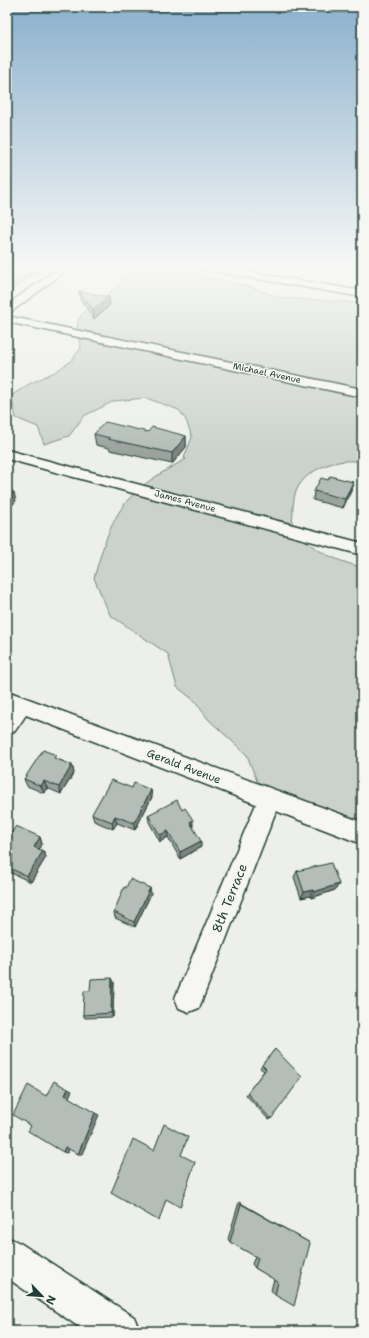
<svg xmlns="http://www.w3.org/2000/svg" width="369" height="1338" viewBox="0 0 369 1338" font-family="'Shantell Sans',sans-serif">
  <rect width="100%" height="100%" fill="#edefea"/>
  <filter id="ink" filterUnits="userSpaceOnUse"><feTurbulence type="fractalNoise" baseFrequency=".025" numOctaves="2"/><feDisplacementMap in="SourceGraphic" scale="8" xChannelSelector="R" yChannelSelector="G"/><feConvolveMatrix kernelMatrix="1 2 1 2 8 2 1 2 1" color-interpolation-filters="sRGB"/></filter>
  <g filter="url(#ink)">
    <path fill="#cbd2cc" stroke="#758880" d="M120,265H152L189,273L251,287L280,298L362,303V462C340,457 307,468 297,489C292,499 293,516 292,527C310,549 335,561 362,567V834L263,797L247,755L208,719L195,701L177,687L168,654L110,615L94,578C103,547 112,511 139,489C153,477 170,468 186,459L184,458L192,437L186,420L179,410L146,398L114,401L84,416L69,436L44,444L38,427L16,418L11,396L29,384L55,372L71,361L81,348C77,333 73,321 87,309C91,306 93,303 98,303L121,283L122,271Z
      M283,265H362V273L311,272Z"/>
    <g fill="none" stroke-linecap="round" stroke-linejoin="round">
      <path fill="#9faaa4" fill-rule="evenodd" d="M39,265H49L7,294V287Z"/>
      <defs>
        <path id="minor" d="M63,265H74L11,312L7,313V305Z
          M187,265H209L362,291V297L192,268Z
          M7,316L362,389V397L7,322Z
          M7,450L362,543V555L7,459Z
          M7,691L362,822V844L276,811L199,1008L189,1012L179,1008L175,998L256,804L26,715L15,731L7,734Z"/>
        <path id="major" d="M7,1237L20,1243L134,1317L140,1331H85L7,1278Z"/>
      </defs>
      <use href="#minor" stroke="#1f3d34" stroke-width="3"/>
      <use href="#major" stroke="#1f3d34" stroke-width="3"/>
      <use href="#minor" fill="#f6f6f2" fill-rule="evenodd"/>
      <use href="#major" fill="#f6f6f2" fill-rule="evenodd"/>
    </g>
    <path fill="#9ba39e" stroke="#1f3d34" d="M79,291L110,305L94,319L80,299Z
      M148,432L186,436V447L172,464L110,450L109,448L96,445L94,434Z
      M328,480L353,482L351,491L343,508L313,500L314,491Z
      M57,759L72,765L74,773L61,794L47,788L44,793L27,786L24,779Z
      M132,788L151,790L152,797L135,830L117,823L113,829L94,821L92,814Z
      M148,815L193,827L201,847L180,859L168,837L160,842L149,822Z
      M40,837L42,844L39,849L43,851L46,857L31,882L7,871V838Z
      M297,871L339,884L335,890L311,898L310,896L301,898L294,877Z
      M126,888H150L151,894L135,927L115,918L114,912Z
      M114,982L113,1017L85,1018L83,1015L90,991Z
      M275,1049L271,1119L269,1120L246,1095L264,1071L260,1068Z
      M239,1202L310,1243L275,1295L271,1290L274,1279L255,1268L252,1264L255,1256L230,1242L228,1239Z
      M362,1316V1331H359L356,1328Z"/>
    <path fill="#7e8481" stroke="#1f3d34" d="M109,297L110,305L94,319L93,310Z
      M186,436V447L172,464V453Z
      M353,482L351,491L343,508L345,499Z
      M14,492L16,501L7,511V499Z
      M72,765L74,773L61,794L59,787Z
      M44,781L47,788L44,793L41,786Z
      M151,790L152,797L135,830L134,823Z
      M115,816L117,823L113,829L112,822Z
      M193,820V827L190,822Z
      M168,831V837L160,842V835Z
      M40,837L42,844L37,853L34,847Z
      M201,841V847L180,859V852Z
      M43,851L46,857L31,882L27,876Z
      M339,884L335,890L311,898L314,892Z
      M150,888L151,894L135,927L134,922Z
      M313,890L310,896L301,898L304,892Z
      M112,978L114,982L113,1017L111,1013Z
      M68,1089L72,1091L69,1097L65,1095Z
      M95,1113L99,1115L82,1154H78Z
      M65,1147H70L67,1153L63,1152Z"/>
    <path fill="#b4bdb8" stroke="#1f3d34" d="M79,291L109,297L93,310Z
      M105,422L148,432L152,427L186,436L172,453L108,439L110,438L94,434Z
      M330,476L353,482L345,499L314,491L321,478L328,480Z
      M7,490L14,492L7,499Z
      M43,750L56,755L54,758L72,765L59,787L44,781L41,786L24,779Z
      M111,780L132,788L134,783L151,790L134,823L115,816L112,822L92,814Z
      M177,800L182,810L185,808L193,820L190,822L201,841L180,852L168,831L160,835L148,815Z
      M16,826L40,837L34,847L43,851L27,876L7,867V838H8Z
      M331,863L339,884L314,892L313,890L304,892L297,871Z
      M130,879L150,888L134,922L114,912L124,887L126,888Z
      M112,978L111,1013L83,1015L84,991H90L91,979Z
      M275,1049L302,1077L271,1119L247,1093L266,1069L262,1065Z
      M54,1081L68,1089L65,1095L95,1113L78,1154L65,1147L63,1152L28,1131L31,1126L13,1115L28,1085L46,1096Z
      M164,1124L188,1137L181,1155L195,1162L180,1207L166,1199L159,1221L111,1193L133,1139L154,1150Z
      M241,1204L310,1243L294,1306L275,1295L278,1282L255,1268L258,1258L230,1242Z"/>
  </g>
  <linearGradient id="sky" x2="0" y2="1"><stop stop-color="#8bb0cd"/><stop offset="0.59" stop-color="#f7f8f6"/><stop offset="1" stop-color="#f7f8f6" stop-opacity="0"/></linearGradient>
  <rect width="369" height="452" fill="url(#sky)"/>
  <g text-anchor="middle" stroke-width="3" stroke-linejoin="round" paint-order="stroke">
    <g font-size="9" fill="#1f3d34" stroke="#f6f6f2">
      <text transform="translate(267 373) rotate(12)" y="3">Michael Avenue</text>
      <text transform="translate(185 501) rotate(15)" y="3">James Avenue</text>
    </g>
    <g font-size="11" fill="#1f3d34" stroke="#f6f6f2">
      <text transform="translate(184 766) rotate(21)" y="4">Gerald Avenue</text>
    </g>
    <g font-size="13" fill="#1f3d34" stroke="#f6f6f2">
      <text transform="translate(229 898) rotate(-68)" y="5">8th Terrace</text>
    </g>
  </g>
  <rect width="369" height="1338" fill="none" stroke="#f6f6f2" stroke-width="24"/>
  <rect x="12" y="12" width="345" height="1314" fill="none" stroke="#1f3d34" stroke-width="1.5" filter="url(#ink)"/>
  <g transform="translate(42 1296) rotate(115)" stroke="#f6f6f2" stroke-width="3" paint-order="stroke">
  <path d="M0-3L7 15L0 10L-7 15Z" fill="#1f3d34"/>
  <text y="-6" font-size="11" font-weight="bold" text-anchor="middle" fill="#1f3d34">N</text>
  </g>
</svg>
